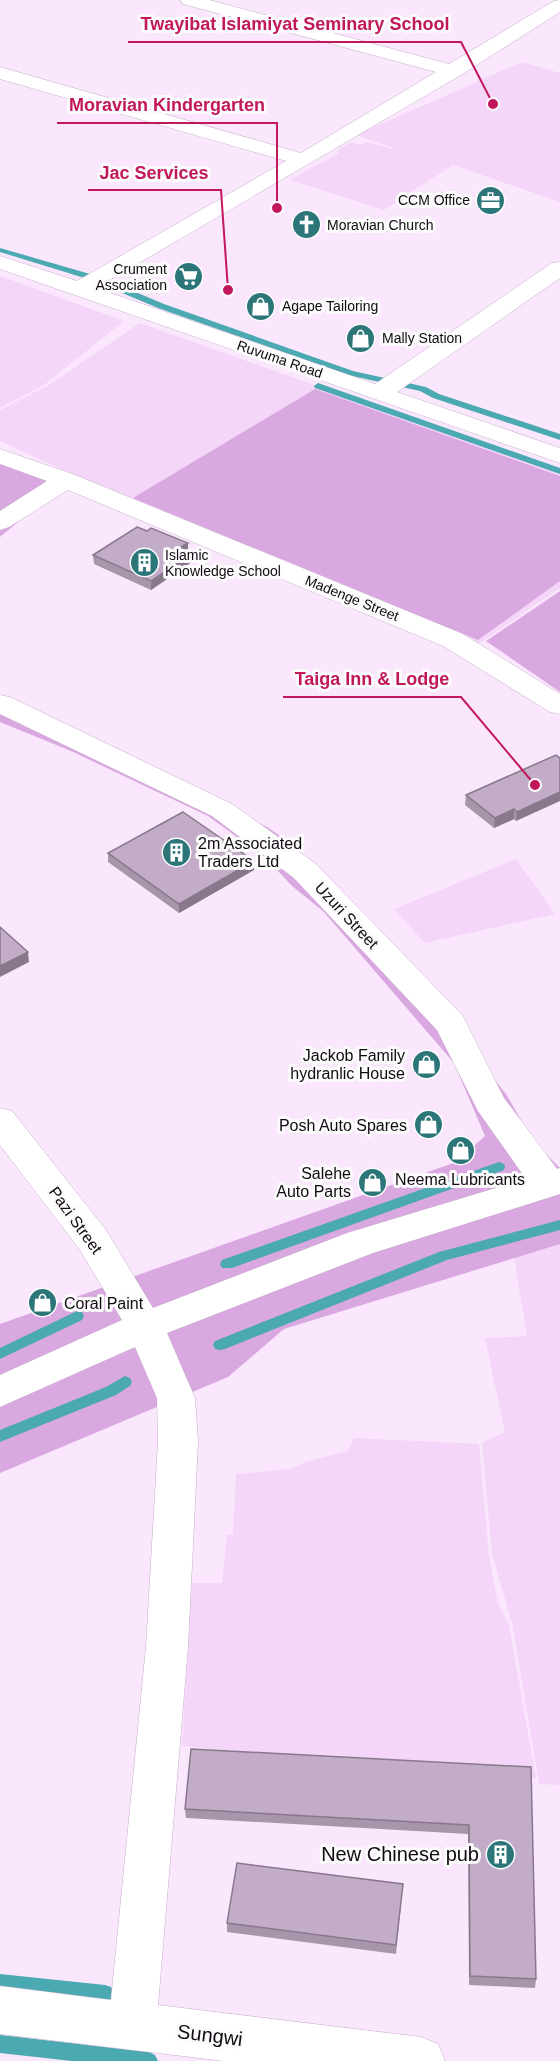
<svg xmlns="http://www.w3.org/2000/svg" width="560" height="2061" viewBox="0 0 560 2061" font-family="Arial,sans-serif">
  <rect width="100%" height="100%" fill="#fbe7fd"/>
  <path fill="#f4d6f9" d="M522,62L560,73V202L453,165L384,210L290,180L339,153L336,151L351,142L361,145L367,142L402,151L356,135Z
    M0,276L124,321L44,385L0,408Z
    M140,323L560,472V588L476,646L122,497L0,441V410L47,386Z
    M516,859L555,914L425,943L394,909Z
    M560,1237V1785L539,1784L512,1623L492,1554L482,1443L505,1432L485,1338L527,1336L513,1252Z
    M354,1438L479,1444L489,1556L498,1603L509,1625L536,1778L182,1746L192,1583H222L227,1535H233L236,1474L291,1469L305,1462L348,1451Z"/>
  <path fill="#daa8e1" d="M315,389L560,476V581L478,640L133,498Z
    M0,453L71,478L0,537Z
    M560,591V692L486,641Z
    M0,697L95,738L191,785L238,813L267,827L286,840L465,1025L479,1060L506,1094L533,1141L560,1168V1244L284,1329L228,1377L0,1473V1324L456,1162L485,1136L454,1063L323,911L292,886L266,858L208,816L71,751L0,722Z"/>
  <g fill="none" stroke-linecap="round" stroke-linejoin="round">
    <path fill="#4aa9b1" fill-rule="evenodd" d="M0,248L97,276L164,304L353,371L426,387L439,394L560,434V440L433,398L420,391L348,375L158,308L91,280L0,252Z
      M318,383L560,468V474L315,388L314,386Z
      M499,1162L504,1164L505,1167L504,1170L232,1268H222L220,1264L222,1260Z
      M560,1220V1230L447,1260L225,1349L220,1350L215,1349L213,1345L215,1341L439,1252Z
      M77,1311L82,1312L84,1316L82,1320L0,1359V1348Z
      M125,1376L130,1378L132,1382L130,1386L116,1395L0,1442V1430L106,1387Z
      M0,1974L105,1985L111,1987L114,1993L111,1999L105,2001L0,1990Z
      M0,2035L149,2052L155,2055L158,2061H72L0,2053Z"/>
    <defs>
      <path id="street" d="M180,0H209L449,64L554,1L560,0V12L461,75L96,288L375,384L552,263L560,262V278L397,392L560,448V463L0,269V256L77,281L286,161L0,79V67L301,153L436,72L183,4Z
        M0,449L75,475L463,634L560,694V714L550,712L443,646L68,490L9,527L0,530V511L47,481L0,464Z
        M0,695L10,697L232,804L316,864L463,1016L504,1098L557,1169L560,1168V1194L373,1253L167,1333L195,1398L198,1442L188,1647L158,2005L421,2037L438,2044L445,2061H224L0,2034V1986L111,2000L146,1647L158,1442L157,1398L135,1347L0,1407V1375L122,1320L80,1250L0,1145V1108L12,1111L106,1230L153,1308L347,1233L526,1179L478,1111L437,1030L294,878L212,816L0,714Z"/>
    </defs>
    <use href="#street" stroke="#c5aec9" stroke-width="1"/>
    <use href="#street" fill="#fff" fill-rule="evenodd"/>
  </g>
  <path fill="#a894ab" d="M188,550L193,561L151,590L94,564L93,555Z
    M560,758L516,821L514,819L494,828L465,805L466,795Z
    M108,853L254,870L179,913L108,862Z
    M531,1767L536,1979L535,1988L469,1985L468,1834L186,1818L185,1809Z
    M403,1884L396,1954L227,1932V1923Z"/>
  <path fill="#88788b" d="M188,543V552L181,547Z
    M193,552V561L151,590V581Z
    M560,792V801L516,821L517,812Z
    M514,809V819L494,828L495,818Z
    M254,861V870L179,913V904Z
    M28,952L29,962L0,977V966Z"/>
  <path fill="#c3acc7" stroke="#88788b" stroke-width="1.5" d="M137,527L147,531L151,528L188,543L181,547L193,552L151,581L93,555Z
    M556,755L560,758V792L517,812L514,809L495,818L466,795Z
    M183,812L254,861L179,904L108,853Z
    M0,927L28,952L0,966Z
    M191,1749L531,1767L536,1979L470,1976L469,1825L185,1809Z
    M237,1863L403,1884L396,1945L227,1923Z"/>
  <defs>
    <symbol id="office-disc" viewBox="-11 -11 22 22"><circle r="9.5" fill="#2c767a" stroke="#fbfbfb"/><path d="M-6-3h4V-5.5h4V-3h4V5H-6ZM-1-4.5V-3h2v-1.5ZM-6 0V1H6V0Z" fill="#fff"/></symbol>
    <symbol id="church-disc" viewBox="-11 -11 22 22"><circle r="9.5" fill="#2c767a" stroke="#fbfbfb"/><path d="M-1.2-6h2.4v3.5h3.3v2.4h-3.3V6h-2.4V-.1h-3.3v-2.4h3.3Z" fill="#fff"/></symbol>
    <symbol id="supermarket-disc" viewBox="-11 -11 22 22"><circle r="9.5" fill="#2c767a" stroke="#fbfbfb"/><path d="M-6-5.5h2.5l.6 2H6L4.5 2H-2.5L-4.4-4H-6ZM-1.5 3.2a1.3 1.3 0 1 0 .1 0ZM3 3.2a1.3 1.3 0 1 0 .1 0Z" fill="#fff"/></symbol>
    <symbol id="shop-disc" viewBox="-11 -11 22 22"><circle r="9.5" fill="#2c767a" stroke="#fbfbfb"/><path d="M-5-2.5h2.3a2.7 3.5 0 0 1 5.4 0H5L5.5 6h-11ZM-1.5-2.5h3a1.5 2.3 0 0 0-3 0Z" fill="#fff"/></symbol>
    <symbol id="building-disc" viewBox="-11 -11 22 22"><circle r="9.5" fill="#2c767a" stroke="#fbfbfb"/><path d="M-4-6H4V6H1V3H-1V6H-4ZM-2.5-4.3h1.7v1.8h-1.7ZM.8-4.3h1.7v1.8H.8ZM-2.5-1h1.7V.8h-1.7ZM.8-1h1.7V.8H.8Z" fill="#fff"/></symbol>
  </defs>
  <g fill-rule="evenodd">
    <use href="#office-disc" x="474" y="184" width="33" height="33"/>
    <use href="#church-disc" x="290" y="208" width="33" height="33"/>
    <use href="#supermarket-disc" x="172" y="260" width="33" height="33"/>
    <use href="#shop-disc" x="244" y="290" width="33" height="33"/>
    <use href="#shop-disc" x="344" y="322" width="33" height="33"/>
    <use href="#building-disc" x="128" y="546" width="33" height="33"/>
    <use href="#building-disc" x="160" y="836" width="33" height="33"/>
    <use href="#shop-disc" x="410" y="1048" width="33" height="33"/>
    <use href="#shop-disc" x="412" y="1108" width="33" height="33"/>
    <use href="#shop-disc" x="444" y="1134" width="33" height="33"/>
    <use href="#shop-disc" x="356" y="1166" width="33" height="33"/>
    <use href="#shop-disc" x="26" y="1286" width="33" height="33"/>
    <use href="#building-disc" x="484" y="1838" width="33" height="33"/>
  </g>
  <g text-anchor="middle" stroke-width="6" stroke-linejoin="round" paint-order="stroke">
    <g font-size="14" fill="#120a13" stroke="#fbfbfb" text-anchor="start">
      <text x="470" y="205" text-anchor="end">CCM Office</text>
      <text x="327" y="230">Moravian Church</text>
      <text x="167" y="274" text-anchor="end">Crument<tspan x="167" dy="16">Association</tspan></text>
      <text x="282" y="311">Agape Tailoring</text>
      <text x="382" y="343">Mally Station</text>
      <text x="165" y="560">Islamic<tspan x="165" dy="16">Knowledge School</tspan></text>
    </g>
    <g font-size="14" fill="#120a13" stroke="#fbfbfb">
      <text transform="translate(280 359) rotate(19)" y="5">Ruvuma Road</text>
      <text transform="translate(352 598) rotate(22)" y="5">Madenge Street</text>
    </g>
    <g font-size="16" fill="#120a13" stroke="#fbfbfb" text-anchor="end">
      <text x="198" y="849" text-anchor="start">2m Associated<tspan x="198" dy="18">Traders Ltd</tspan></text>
      <text x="405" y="1061">Jackob Family<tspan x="405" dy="18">hydranlic House</tspan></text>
      <text x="407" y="1131">Posh Auto Spares</text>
      <text x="351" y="1179">Salehe<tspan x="351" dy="18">Auto Parts</tspan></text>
      <text x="460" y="1185" text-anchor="middle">Neema Lubricants</text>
      <text x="64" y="1309" text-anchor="start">Coral Paint</text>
    </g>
    <g font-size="16" fill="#120a13" stroke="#fbfbfb">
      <text transform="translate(347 915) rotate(47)" y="6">Uzuri Street</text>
      <text transform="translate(76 1220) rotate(54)" y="6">Pazi Street</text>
    </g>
    <g font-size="20" fill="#120a13" stroke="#fbfbfb" text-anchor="end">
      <text x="479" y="1861">New Chinese pub</text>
    </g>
    <g font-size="20" fill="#120a13" stroke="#fbfbfb">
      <text transform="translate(210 2035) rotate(7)" y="7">Sungwi</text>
    </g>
  </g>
  <path fill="none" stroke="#c2185b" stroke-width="2" d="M493 104L461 42H128M277 208L277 123H57M228 290L221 190H88M535 785L461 697H283"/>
  <g fill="#c2185b" stroke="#fbfbfb" stroke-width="2">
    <circle cx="493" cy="104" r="6"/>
    <circle cx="277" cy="208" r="6"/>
    <circle cx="228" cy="290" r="6"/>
    <circle cx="535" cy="785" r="6"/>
  </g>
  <g font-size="18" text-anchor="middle" font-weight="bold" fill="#c2185b" stroke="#fbfbfb" stroke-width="6" stroke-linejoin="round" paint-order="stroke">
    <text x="295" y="30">Twayibat Islamiyat Seminary School</text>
    <text x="167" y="111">Moravian Kindergarten</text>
    <text x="154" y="179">Jac Services</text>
    <text x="372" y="685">Taiga Inn &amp; Lodge</text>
  </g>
</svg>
